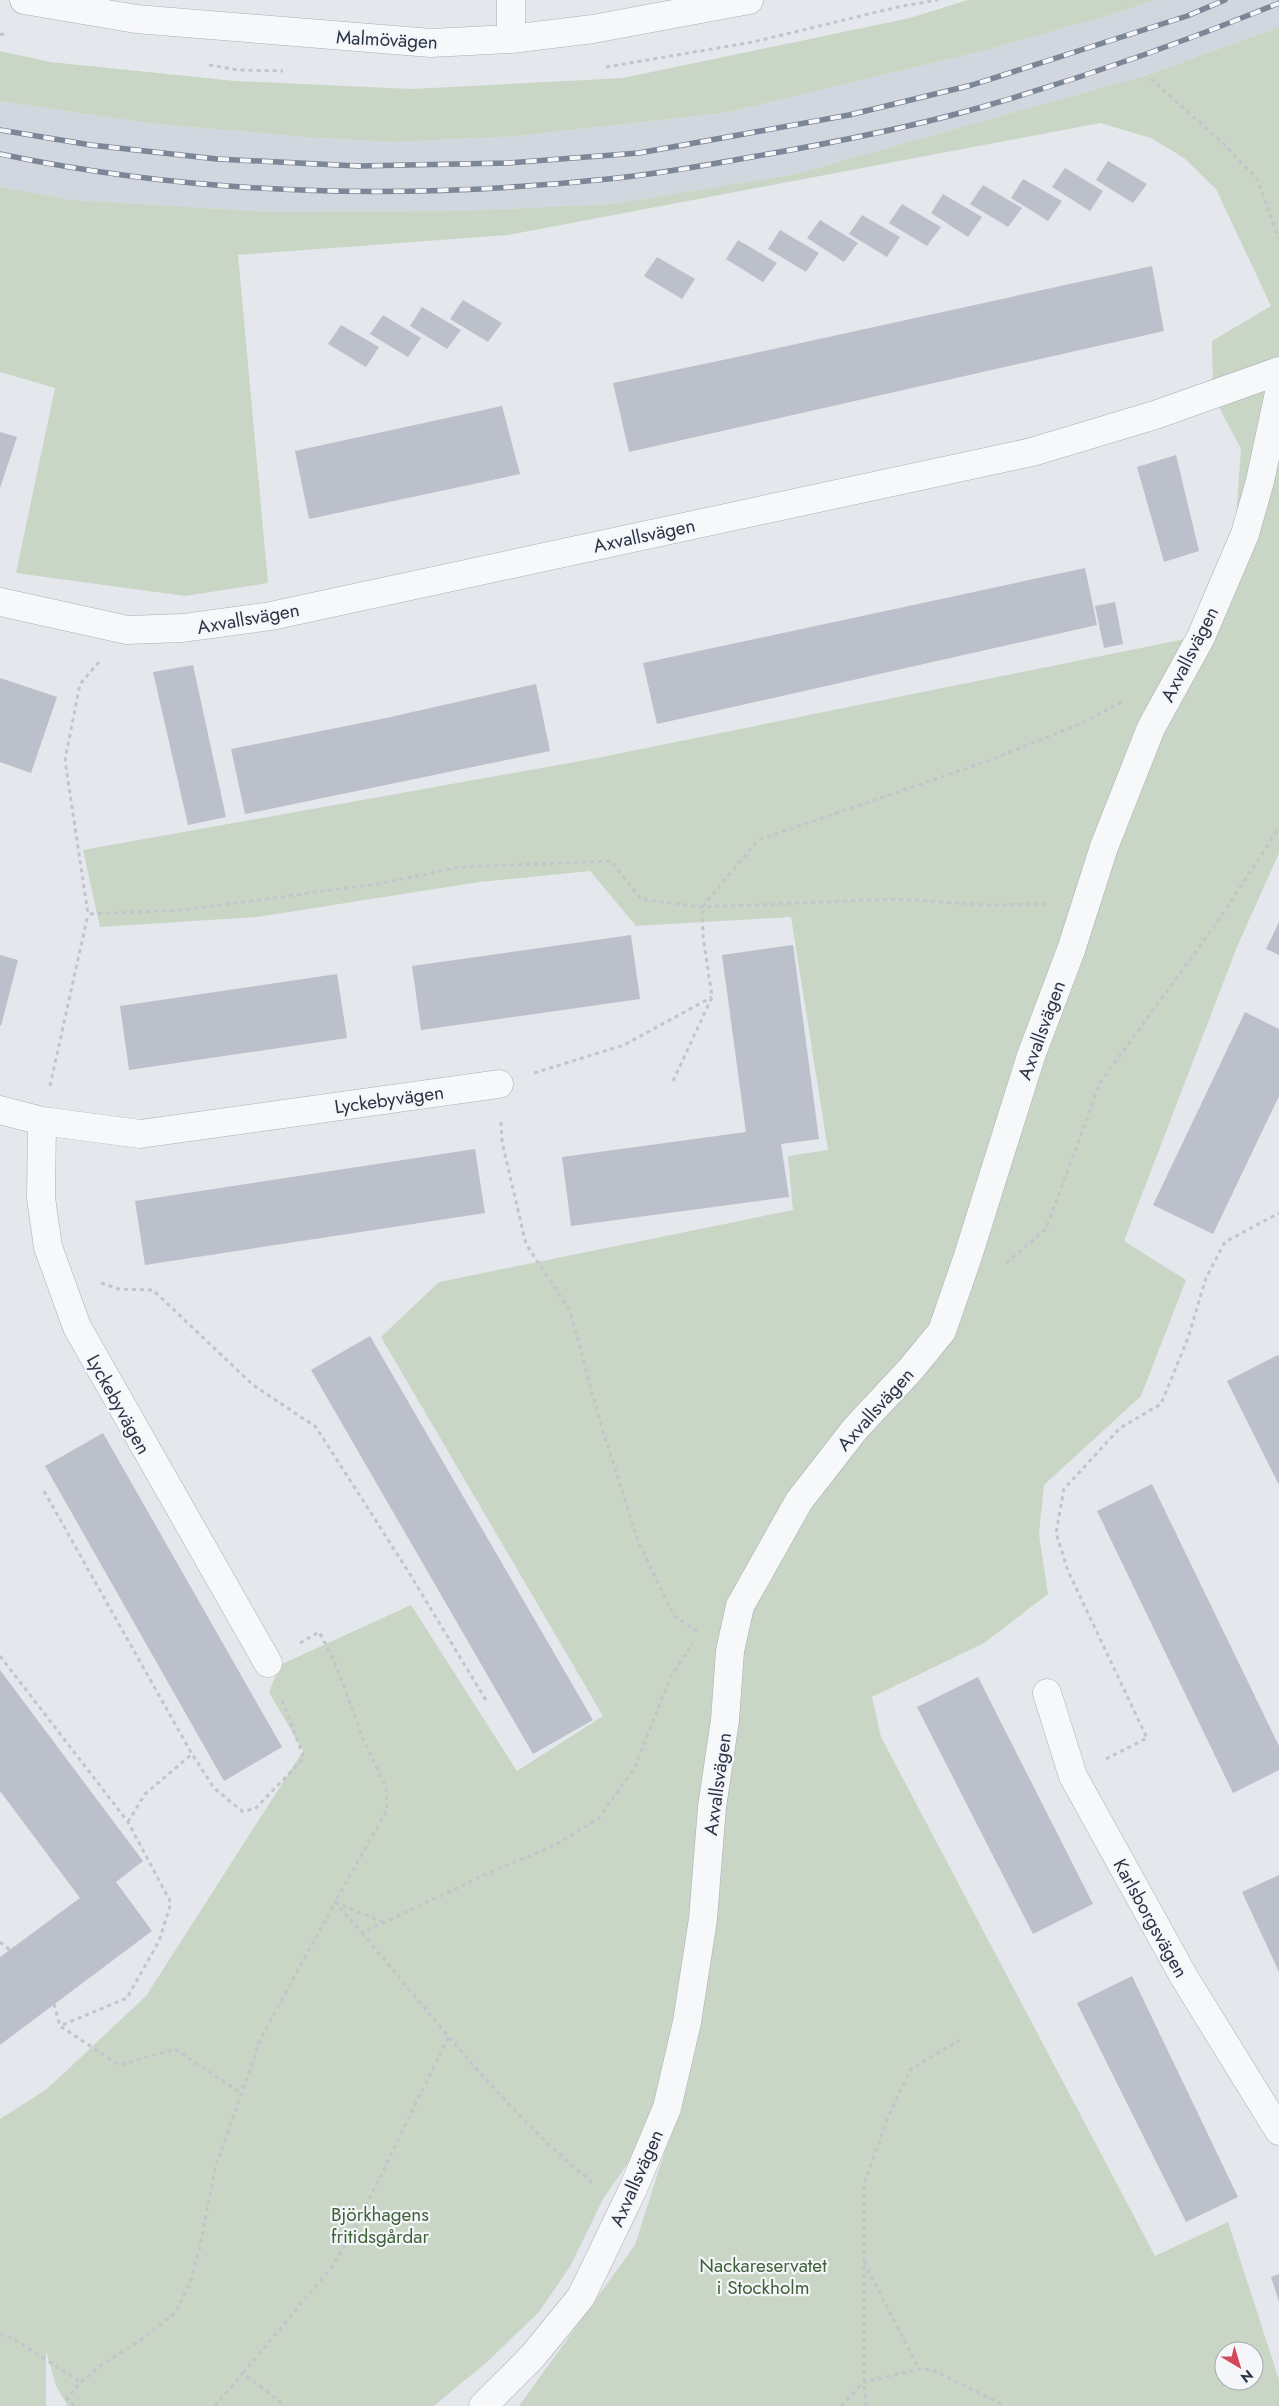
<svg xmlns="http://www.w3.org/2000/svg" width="1279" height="2406" viewBox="0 0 1279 2406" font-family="Jost,sans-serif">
  <rect width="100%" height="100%" fill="#e4e7ec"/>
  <path fill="#d2d6de" d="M1154,0H1279V27L1147,75L795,174L613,204L455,211L272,212L73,200L0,187V101L147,123L318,138L394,142L518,136L724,113L983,51L1131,9Z"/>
  <path fill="#c9d6c5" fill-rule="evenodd" d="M968,0H1154L1131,9L983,51L724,113L518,136L394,142L318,138L147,123L0,101V51L50,62L235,81L412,89L623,78L910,18Z
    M1279,27V853L1237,947L1124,1241L1186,1280L1141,1396L1044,1485L1039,1534L1048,1594L984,1643L872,1697L881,1737L1155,2256L1228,2222L1279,2380V2406H519L635,2245L689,2075L603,2199L571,2265L539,2312L487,2362L434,2406H68L56,2386L46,2350V2406H0V2119L47,2089L146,1996L303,1751L269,1692L280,1665L411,1605L517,1771L603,1716L381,1337L439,1282L793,1210L788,1156L828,1150L791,917L636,926L590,871L479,882L257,917L100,927L83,850L597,758L1190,638L1236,518L1241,449L1213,396L1212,341L1271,306L1216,189L1184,158L1151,138L1100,123L508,235L238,255L268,583L185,596L16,573L55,388L0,372V187L73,200L272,212L455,211L613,204L795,174L1147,75ZM1224,2351H1254V2381H1224Z"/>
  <path fill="#bbc0ca" d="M1108,161L1147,184L1133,203L1096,180Z
    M1065,168L1103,191L1090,211L1052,187Z
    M1023,179L1062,201L1048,221L1011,198Z
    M983,185L1022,208L1008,227L970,204Z
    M943,194L982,217L968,237L931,213Z
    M902,204L941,227L927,246L889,223Z
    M862,215L900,237L887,257L849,234Z
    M820,220L858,243L844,262L807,238Z
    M780,230L819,253L806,272L768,249Z
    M738,240L777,263L763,282L726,259Z
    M657,257L695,279L682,299L644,276Z
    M1152,266L1164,331L629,452L613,383L737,357Z
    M463,300L502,323L488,342L450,319Z
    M422,307L461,330L447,349L410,326Z
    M383,315L421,338L408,357L370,334Z
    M341,325L379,347L366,367L328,344Z
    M502,406L520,474L309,519L295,451Z
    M0,432L17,437L0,488Z
    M1176,455L1199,551L1164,562L1137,467Z
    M1085,568L1097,625L657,724L643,663Z
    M1115,602L1123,644L1104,648L1095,606Z
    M193,665L226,817L188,825L153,672Z
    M0,678L57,697L31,773L0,762Z
    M536,684L550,751L245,814L231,749L386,718Z
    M1279,922V955L1266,949Z
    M631,935L640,999L421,1030L412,966Z
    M793,945L819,1139L781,1144L789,1197L571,1226L562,1157L746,1132L722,955Z
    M0,955L18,960L1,1026L0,1025Z
    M337,974L347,1038L129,1070L120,1006Z
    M1245,1012L1279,1029V1096L1213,1234L1153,1205Z
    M475,1149L485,1213L145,1265L135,1201Z
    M370,1336L593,1720L533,1754L311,1370Z
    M1278,1355L1279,1357V1485L1227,1381Z
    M103,1433L282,1747L224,1781L45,1466Z
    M1152,1484L1279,1746V1770L1233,1793L1097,1511Z
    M0,1670L143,1861L116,1882L152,1931L0,2045V1957L80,1898L0,1791Z
    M978,1677L1093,1904L1033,1934L917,1707Z
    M1279,1875V1972L1242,1892Z
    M1132,1976L1238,2197L1186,2222L1077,2003Z
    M1279,2274V2302L1271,2277Z"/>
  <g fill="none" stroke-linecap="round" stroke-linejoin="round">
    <defs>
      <path id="minor" d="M24,0L136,19L431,43L511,39L593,29L749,0
        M511,39V0
        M0,602L127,630L183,628L271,616L1032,452L1155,415L1279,371
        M0,1110L42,1121L140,1134L499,1084
        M42,1121L41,1198L48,1247L77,1327L268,1663
        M1047,1693L1073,1776L1184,1977L1279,2131
        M483,2406L532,2357L581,2297L633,2189L667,2108L687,2022L703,1919L712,1807L725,1720L730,1651L740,1606L799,1501L855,1429L911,1369L942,1331L968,1256L1031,1056L1071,950L1104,847L1151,728L1201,637L1245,534L1260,481L1279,393"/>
    </defs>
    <use href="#minor" stroke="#a9aeb7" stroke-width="29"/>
    <path stroke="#c2c5cb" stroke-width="3" stroke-dasharray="4 4" stroke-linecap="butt" d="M1125,0L1126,1
      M0,34L8,35
      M209,65L238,70L283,71
      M606,67L753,42L902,6L938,0
      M1151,79L1225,145L1257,179L1279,239
      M99,662L80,684L65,760L88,914L183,910L377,884L461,867L611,861L641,899L702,907L895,899L987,905L1046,904
      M534,1073L624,1045L712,997
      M673,1081L712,997L703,936L702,907L758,840L988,761L1082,723L1122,702
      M50,1086L88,914
      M501,1122L502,1142L526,1244L570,1311L600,1422L638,1541L674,1616L697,1631
      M1006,1263L1046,1229L1100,1083L1218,921L1279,828
      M101,1283L119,1289L153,1290L253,1385L316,1427L408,1571L487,1702
      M44,1491L192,1754L214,1788L242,1811L255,1809L304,1758L281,1697
      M300,1643L319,1632L334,1660L364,1741L386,1788L387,1810L335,1902L383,1922
      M0,1656L128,1822L171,1903L159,1941L127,1998L60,2026
      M1106,1759L1147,1738L1068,1571L1056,1533L1064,1489L1120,1428L1161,1404L1188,1338L1206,1278L1225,1242L1279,1213
      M128,1822L145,1794L192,1754
      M362,1933C435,2019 504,2111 592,2182L595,2183
      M0,1942L10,1950
      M54,2004L60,2026L119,2065L175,2049L242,2094
      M864,2262L919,2369
      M0,2334L12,2338L81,2382
      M243,2373L331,2268L353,2232L448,2038
      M74,2406L67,2398L81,2382L104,2363L141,2340L176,2312L190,2283L200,2247L215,2168L261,2038L335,1902L362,1933L484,1875L555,1845L598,1819L634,1769L670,1678L693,1643
      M215,2406L243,2373L285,2406
      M841,2406L864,2382L919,2369L933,2370L1005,2406
      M866,2406L864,2382V2184L889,2115L911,2069L960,2040"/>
    <use href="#minor" stroke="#f7f8fa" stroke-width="28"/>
    <defs>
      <path id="rail" d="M0,130L91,145L217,159L358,166L507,163L639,153L849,115L972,85L1187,16L1225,0
        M0,154C199,196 406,200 608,179C658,174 708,165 757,156C832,143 908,128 982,107C1082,78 1182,43 1279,3"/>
    </defs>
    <use href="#rail" stroke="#7d8696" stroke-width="5.5"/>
    <use href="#rail" stroke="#f4f6f9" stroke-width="4" stroke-dasharray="11" stroke-linecap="butt"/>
  </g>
  <g text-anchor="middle" stroke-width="4.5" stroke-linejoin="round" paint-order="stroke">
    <g font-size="19" fill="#2b3445" stroke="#f4f6f9">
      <text transform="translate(387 39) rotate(3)" y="7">Malmövägen</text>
      <text transform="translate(644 535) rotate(-12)" y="7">Axvallsvägen</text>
      <text transform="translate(248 618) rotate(-10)" y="7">Axvallsvägen</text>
      <text transform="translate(1189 654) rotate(-63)" y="7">Axvallsvägen</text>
      <text transform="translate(1041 1030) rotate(-70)" y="7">Axvallsvägen</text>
      <text transform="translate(389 1099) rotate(-8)" y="7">Lyckebyvägen</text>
      <text transform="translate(119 1404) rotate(61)" y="7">Lyckebyvägen</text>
      <text transform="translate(875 1409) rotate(-48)" y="7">Axvallsvägen</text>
      <text transform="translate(717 1784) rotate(-82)" y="7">Axvallsvägen</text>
      <text transform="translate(1151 1918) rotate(61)" y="7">Karlsborgsvägen</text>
      <text transform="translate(636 2178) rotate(-66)" y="7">Axvallsvägen</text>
    </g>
    <g font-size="19" fill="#3f6138" stroke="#f4f6f9">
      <text x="380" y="2221">Björkhagens<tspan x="380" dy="22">fritidsgårdar</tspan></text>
      <text x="763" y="2272">Nackareservatet<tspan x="763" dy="22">i Stockholm</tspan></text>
    </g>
  </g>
  <g transform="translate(1239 2366) rotate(142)"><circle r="24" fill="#f4f6f9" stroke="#a4a8b1"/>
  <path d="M0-4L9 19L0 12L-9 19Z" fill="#d1495b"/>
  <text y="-8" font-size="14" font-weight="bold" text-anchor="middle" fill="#2b3445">N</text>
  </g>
</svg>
